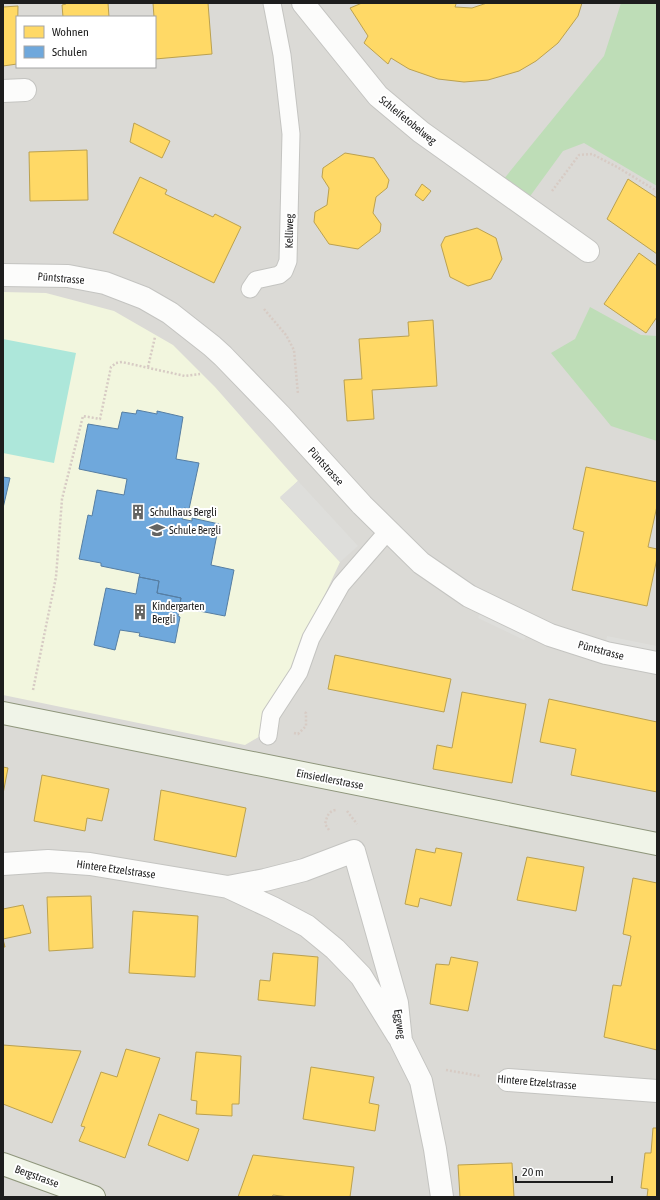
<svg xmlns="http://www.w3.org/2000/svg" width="660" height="1200" viewBox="0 0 660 1200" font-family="'Asap Condensed',sans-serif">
  <rect width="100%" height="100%" fill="#ecebe4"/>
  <path fill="#dbdad6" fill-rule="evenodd" d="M3,3H657V1197H3ZM17,17H155V67H17Z"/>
  <path fill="#f2f6de" d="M3,292L46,293L114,311L173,345L215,387L298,481L280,498L340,562L269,715L262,735L245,745L3,695Z"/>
  <path fill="#beddb7" d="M621,3H657V186L584,143L563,151L528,199L503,180L604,56Z
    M590,307L641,335L657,336V441L611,426L551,353L575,339Z"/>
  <path fill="#ade7da" d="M3,339L76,353L54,463L3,453Z"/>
  <path fill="#dededb" d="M298,481L358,546L340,562L280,497Z
    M483,609L528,631L524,640L478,618Z
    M607,636L657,646V657L605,647Z"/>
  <path fill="#ffd966" stroke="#bba150" d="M66,3H108L109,17H63L62,5L66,4Z
    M153,3H208L212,54L155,59V17H154Z
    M362,3H455L456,4L455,7L472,8L487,3H582L578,16L558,43L536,61L519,71L488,80L464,82L438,79L409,69L391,58L388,64L364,43L368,36L350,8Z
    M18,6L17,64L3,66V7Z
    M134,123L170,141L162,158L130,142Z
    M87,150L88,200L30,201L29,152Z
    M345,153L374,158L389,180L387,188L376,197L373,213L381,224L380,232L358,249L329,244L314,222L315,212L327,205L329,188L322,177L323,168Z
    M140,177L167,190L165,194L213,217L215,214L241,227L214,283L113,233Z
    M628,179L657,198V254L607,219Z
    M422,184L431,191L423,201L415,195Z
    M477,228L496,238L502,259L491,279L468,286L450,277L441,245L445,237Z
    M639,253L657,266V317L646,333L604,304Z
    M433,320L437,386L372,390L374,419L347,421L344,380L362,379L359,339L409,336L408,322Z
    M586,467L657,482V506L648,547L657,549V558L647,606L572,590L584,532L573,529Z
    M335,655L451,679L444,712L328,689Z
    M462,692L526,704L512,783L433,769L437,745L452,748Z
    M549,699L657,722V792L571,775L576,749L540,742Z
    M3,767L8,768L3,794Z
    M42,775L109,789L102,821L87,818L85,831L34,821Z
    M161,790L246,808L236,857L154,840Z
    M436,848L462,853L451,906L420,898L418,907L405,904L416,849L435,853Z
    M527,857L584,867L576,911L517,900Z
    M633,878L657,883V1050L604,1037L613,985L621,986L631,936L623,934Z
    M91,896L93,948L49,951L47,897Z
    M23,905L31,933L3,939L5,947H3V909Z
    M133,911L198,916L195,977L129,973Z
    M273,953L318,957L315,1006L258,1000L260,980L270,981Z
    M451,957L478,962L468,1011L430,1004L436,964L449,965Z
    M3,1045L81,1051L52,1123L3,1104Z
    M126,1049L160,1058L125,1158L79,1141L85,1127L81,1126L101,1072L117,1077Z
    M196,1052L241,1056L239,1104H232V1116L196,1114L197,1101L191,1100Z
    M311,1067L374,1077L369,1103L379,1105L375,1131L303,1119Z
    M159,1114L199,1129L188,1161L148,1145Z
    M653,1128H657V1197H647L648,1189L641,1188L645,1153H651Z
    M253,1155L354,1167L350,1197H289L273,1195L272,1197H238Z
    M512,1163L514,1197H460L458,1165Z"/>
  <path fill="#6fa8dc" stroke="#567ea3" d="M137,410L157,414V411L183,417L176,459L199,463L189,509L184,508L182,519L192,521V518L219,524L211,565L234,570L225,616L179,607L181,598L157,593L159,581L139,577L140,574L101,566V563L79,559L88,515L92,516L97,490L124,495L127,479L79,469L88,424L118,429L122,412L136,414Z
    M3,477L10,478L3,508Z
    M139,577L159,581L157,593L181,598L178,616L180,617L175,643L139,636L140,633L120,630L115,650L94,645L106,588L136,594Z"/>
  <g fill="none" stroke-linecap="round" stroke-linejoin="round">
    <defs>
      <path id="lane" d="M250,289L256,280L279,275L284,271L288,261L291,134L282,55L272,3
        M268,736L271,715L299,672L311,638L341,585L388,531"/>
      <path id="street" d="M303,3L378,96L421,132L588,251
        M3,91L25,90
        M3,275L68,276L105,283L144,298L170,313L212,346L223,356L281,416L362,505L421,563L469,596L550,635L606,653L657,663
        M3,864L48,861L90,864L228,887L273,908L307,926L335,949L361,976L398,1036
        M228,887L265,880L304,870L354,851L397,1003L401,1041L421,1081L435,1149L442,1197
        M508,1080L657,1091"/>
      <path id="secondary" d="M3,713L657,844
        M3,1164L94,1197"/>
    </defs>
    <use href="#lane" stroke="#c4c4c1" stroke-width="19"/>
    <use href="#street" stroke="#c4c4c1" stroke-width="24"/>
    <use href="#secondary" stroke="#8f967c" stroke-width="24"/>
    <path stroke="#d7cbc4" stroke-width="2.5" stroke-dasharray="2 2" stroke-linecap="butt" d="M552,191L579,155L592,154L617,167L657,191
      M264,309L286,335L294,350L298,394
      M148,367L155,337
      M33,690L56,577L62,499L83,416L100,419L111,367L116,363L122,362L185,376L200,374
      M294,733L298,734L306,726V713L304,712
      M347,811L357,824
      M329,830L325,824C327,817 328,811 336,810
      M446,1070L480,1076"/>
    <use href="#lane" stroke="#fcfcfb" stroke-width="17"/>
    <use href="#street" stroke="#fcfcfb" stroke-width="22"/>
    <use href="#secondary" stroke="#f0f4e8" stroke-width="22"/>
  </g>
  <defs>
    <symbol id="building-bare" viewBox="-9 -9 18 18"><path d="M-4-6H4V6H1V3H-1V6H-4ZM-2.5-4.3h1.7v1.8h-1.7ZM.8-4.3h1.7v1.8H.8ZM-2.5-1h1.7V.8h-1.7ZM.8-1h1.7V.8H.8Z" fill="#656563" stroke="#fff" stroke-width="2.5" paint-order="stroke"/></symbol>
    <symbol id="school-bare" viewBox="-9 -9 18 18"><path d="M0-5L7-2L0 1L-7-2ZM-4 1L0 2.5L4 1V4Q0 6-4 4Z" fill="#656563" stroke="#fff" stroke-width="2.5" paint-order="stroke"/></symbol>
  </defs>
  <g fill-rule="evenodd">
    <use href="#building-bare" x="127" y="501" width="22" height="22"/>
    <use href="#school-bare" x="146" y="519" width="22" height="22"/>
    <use href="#building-bare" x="129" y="601" width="22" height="22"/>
  </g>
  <g text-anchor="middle" stroke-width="4" stroke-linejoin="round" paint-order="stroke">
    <g font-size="11" fill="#1d1d1d" stroke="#fff">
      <text transform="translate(408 120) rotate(39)" y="4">Schleifetobelweg</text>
      <text transform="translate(289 231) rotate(-89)" y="4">Kelliweg</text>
      <text transform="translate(61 278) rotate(5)" y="4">Püntstrasse</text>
      <text transform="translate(326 466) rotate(48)" y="4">Püntstrasse</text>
      <text transform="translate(601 650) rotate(15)" y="4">Püntstrasse</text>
      <text transform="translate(330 779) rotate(11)" y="4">Einsiedlerstrasse</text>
      <text transform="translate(116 869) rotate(8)" y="4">Hintere Etzelstrasse</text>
      <text transform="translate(400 1024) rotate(82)" y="4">Eggweg</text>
      <text transform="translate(537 1082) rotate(5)" y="4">Hintere Etzelstrasse</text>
      <text transform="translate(37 1176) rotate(20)" y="4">Bergstrasse</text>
    </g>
    <g font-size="11" fill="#1d1d1d" stroke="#fff" text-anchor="start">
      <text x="150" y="516">Schulhaus Bergli</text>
      <text x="169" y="534">Schule Bergli</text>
      <text x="152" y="610">Kindergarten<tspan x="152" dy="13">Bergli</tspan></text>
    </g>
  </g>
  <rect width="660" height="1200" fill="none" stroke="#1d1d1d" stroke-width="8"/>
  <rect x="16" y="16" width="140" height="52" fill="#ffffff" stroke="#a5a5a5"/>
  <rect x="24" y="26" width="20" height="12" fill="#ffd966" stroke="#a5a5a5"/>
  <text x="52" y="36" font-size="12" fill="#1d1d1d">Wohnen</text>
  <rect x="24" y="46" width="20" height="12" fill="#6fa8dc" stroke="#a5a5a5"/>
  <text x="52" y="56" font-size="12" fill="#1d1d1d">Schulen</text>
  <path d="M516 1176v6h96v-6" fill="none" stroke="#1d1d1d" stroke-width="2"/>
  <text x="522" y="1176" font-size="12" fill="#1d1d1d" stroke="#ffffff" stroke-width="3" paint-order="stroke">20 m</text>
</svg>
